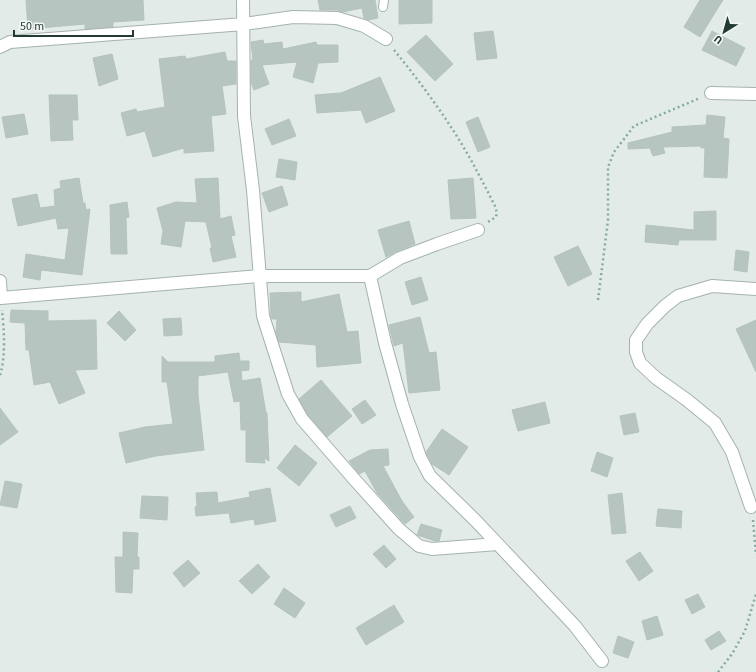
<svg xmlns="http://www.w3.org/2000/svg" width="756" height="672" viewBox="0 0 756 672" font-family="'Source Sans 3',sans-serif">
  <rect width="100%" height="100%" fill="#e2ebe7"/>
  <path fill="#b7c5c0" stroke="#b5c3be" d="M26,0H143L144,20L113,22V27L85,29V24L28,29Z
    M318,0H375L378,18L368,20L364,18L362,8L343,12L337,10H320Z
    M399,0H432V23L399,24Z
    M700,0H723L700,37L684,27Z
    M493,31L497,58L477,60L474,33Z
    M712,31L745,48L736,66L702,50Z
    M426,35L453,64L435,81L407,52Z
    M263,40L264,44L282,42L283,49L316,42L317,45H338V62L318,63L313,83L293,77L297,62L262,65L269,84L254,90L251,82V60H253L251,42Z
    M225,52L227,61H236V84L222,86L226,114L211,116L214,151L184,153V148L153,157L145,131L127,136L121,113L136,109L137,112L165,107L159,59L185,56L186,59Z
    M112,54L118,79L99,86L93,58Z
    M380,77L395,111L366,123L361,110L317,113L315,95L341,93Z
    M49,95H77L78,120H72L73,140L51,141Z
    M24,114L28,134L6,138L2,117Z
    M707,115L725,117L723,138L729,139L727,178L704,177L705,148H701V146L663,147L665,153L653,156L650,148L628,149V143L672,132V127L706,125Z
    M478,117L490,147L478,152L466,122Z
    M289,119L296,136L272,145L265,129Z
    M279,159L297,162L295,180L276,177Z
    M79,178L83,203H85L86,210L90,209L82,275L41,270L40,280L23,277L26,254L65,260L69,228L58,229L56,218L18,226L12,199L37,194L40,208L55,206L54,190L61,188L60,181Z
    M218,178L220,219L231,216L235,235L231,236L236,257L213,262L210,248H212L206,222L185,221L181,247L161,244L163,231L157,208L176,202L197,203L195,179Z
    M473,178L476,218L451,219L448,180Z
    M282,186L288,205L269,212L262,193Z
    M127,202L129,217L126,218L127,254H111L110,205Z
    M716,211V240H679L678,245L645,242L646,225L694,230V212Z
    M409,221L415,244L397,251L386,257L378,230Z
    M578,246L592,274L568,286L554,257Z
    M736,250L749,252L747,272L734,270Z
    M421,277L428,300L412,305L405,282Z
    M301,292V302L339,294L347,332L358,331L361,363L317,367L316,345L279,342L276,332L277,319H272L271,316L270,293Z
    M11,310L48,311V321L96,320L97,369L75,370L85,393L59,404L50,382L34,385L29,350H26L25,323L10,322Z
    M119,311L136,330L125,341L107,323Z
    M420,317L429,353L436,352L440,390L409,393L403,343L394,346L389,325Z
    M181,318L182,335L164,336L163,319Z
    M756,320V372L736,329Z
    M239,353L240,361H249V370L241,371L242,381L260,378L266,413H267L269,461L264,458L265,463L246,462V430H241L240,401L234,402L228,372L198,376V395L204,450L156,456L126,463L119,433L145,427L173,424L167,382H162V356L168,362H215V356Z
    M321,380L352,416L327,437L308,415L299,399Z
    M365,400L376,415L362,424L352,409Z
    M545,402L550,423L518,431L512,410Z
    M0,408L18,432L0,445Z
    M635,413L639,432L624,435L620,416Z
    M442,429L468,447L449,475L432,464L426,452Z
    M295,445L317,463L299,486L277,468Z
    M388,449L389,465L383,466L402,501L414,517L405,524L377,493L365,471L359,474L349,461L370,450Z
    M597,452L613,458L607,477L591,471Z
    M5,481L22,484L17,508L0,505Z
    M270,488L276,521L255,525L254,519L231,523L229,513L196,516L195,507L197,506L196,493L217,492L218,503L250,497L249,492Z
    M622,493L626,533L612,534L608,495Z
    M142,496L168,497L167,520L140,518Z
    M350,506L356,518L336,527L330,515Z
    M658,509L682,511L681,528L656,526Z
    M421,524L442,530L439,541H435L417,535Z
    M123,532L138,533L137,557H139V569H133L132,593L116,592L115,557H123Z
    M384,545L396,559L386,568L373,554Z
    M640,552L653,571L639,581L626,561Z
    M188,560L200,573L184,587L173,573Z
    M258,564L270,577L252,594L239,581Z
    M284,588L305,603L295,618L274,604Z
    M698,594L705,607L692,614L685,600Z
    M394,605L404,622L366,645L356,628Z
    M657,616L663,635L647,640L642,621Z
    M719,631L726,641L711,650L705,640Z
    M618,636L634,642L628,658L613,653Z"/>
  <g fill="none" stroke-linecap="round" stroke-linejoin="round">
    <defs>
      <path id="lane" d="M383,7L384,0"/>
      <path id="street" d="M243,0L244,116L253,190L263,316L288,394L302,419L354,479L399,529L419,546L432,549L498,544
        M0,47L10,42L244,24L293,17L337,18L364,26L386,39
        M711,93L756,94
        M370,276L400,258L437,244L478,230
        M0,281L1,298L259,276H370L385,343L402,404L420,457L430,476L475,520L575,626L602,661
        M751,507L732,452L715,423L687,400L656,378L640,363L636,352V340L647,324L665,306L678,296L712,286L756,289"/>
    </defs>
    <use href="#lane" stroke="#a5b2ae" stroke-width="10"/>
    <use href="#street" stroke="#a5b2ae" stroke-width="14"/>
    <path stroke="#85aba2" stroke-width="2.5" stroke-dasharray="2 3" stroke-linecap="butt" d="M394,50C422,84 449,121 471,160C479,175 487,190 495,206L497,213L496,217L488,222
      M598,300L608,220V167L614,152L634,126L700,98
      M0,375C6,356 4,330 2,310
      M753,520L756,555
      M718,672L732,654L745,631L756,594"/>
    <use href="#lane" stroke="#fff" stroke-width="8"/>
    <use href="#street" stroke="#fff" stroke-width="12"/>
  </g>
  <g transform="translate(724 32) rotate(217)" stroke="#f2f7f5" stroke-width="3" paint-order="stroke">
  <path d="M0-3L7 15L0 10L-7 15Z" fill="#243a35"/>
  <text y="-6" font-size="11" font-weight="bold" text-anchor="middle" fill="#243a35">U</text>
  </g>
  <path d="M14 30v6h119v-6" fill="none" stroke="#243a35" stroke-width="2"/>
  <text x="20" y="30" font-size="12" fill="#243a35" stroke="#f2f7f5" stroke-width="3" paint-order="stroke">50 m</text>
</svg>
